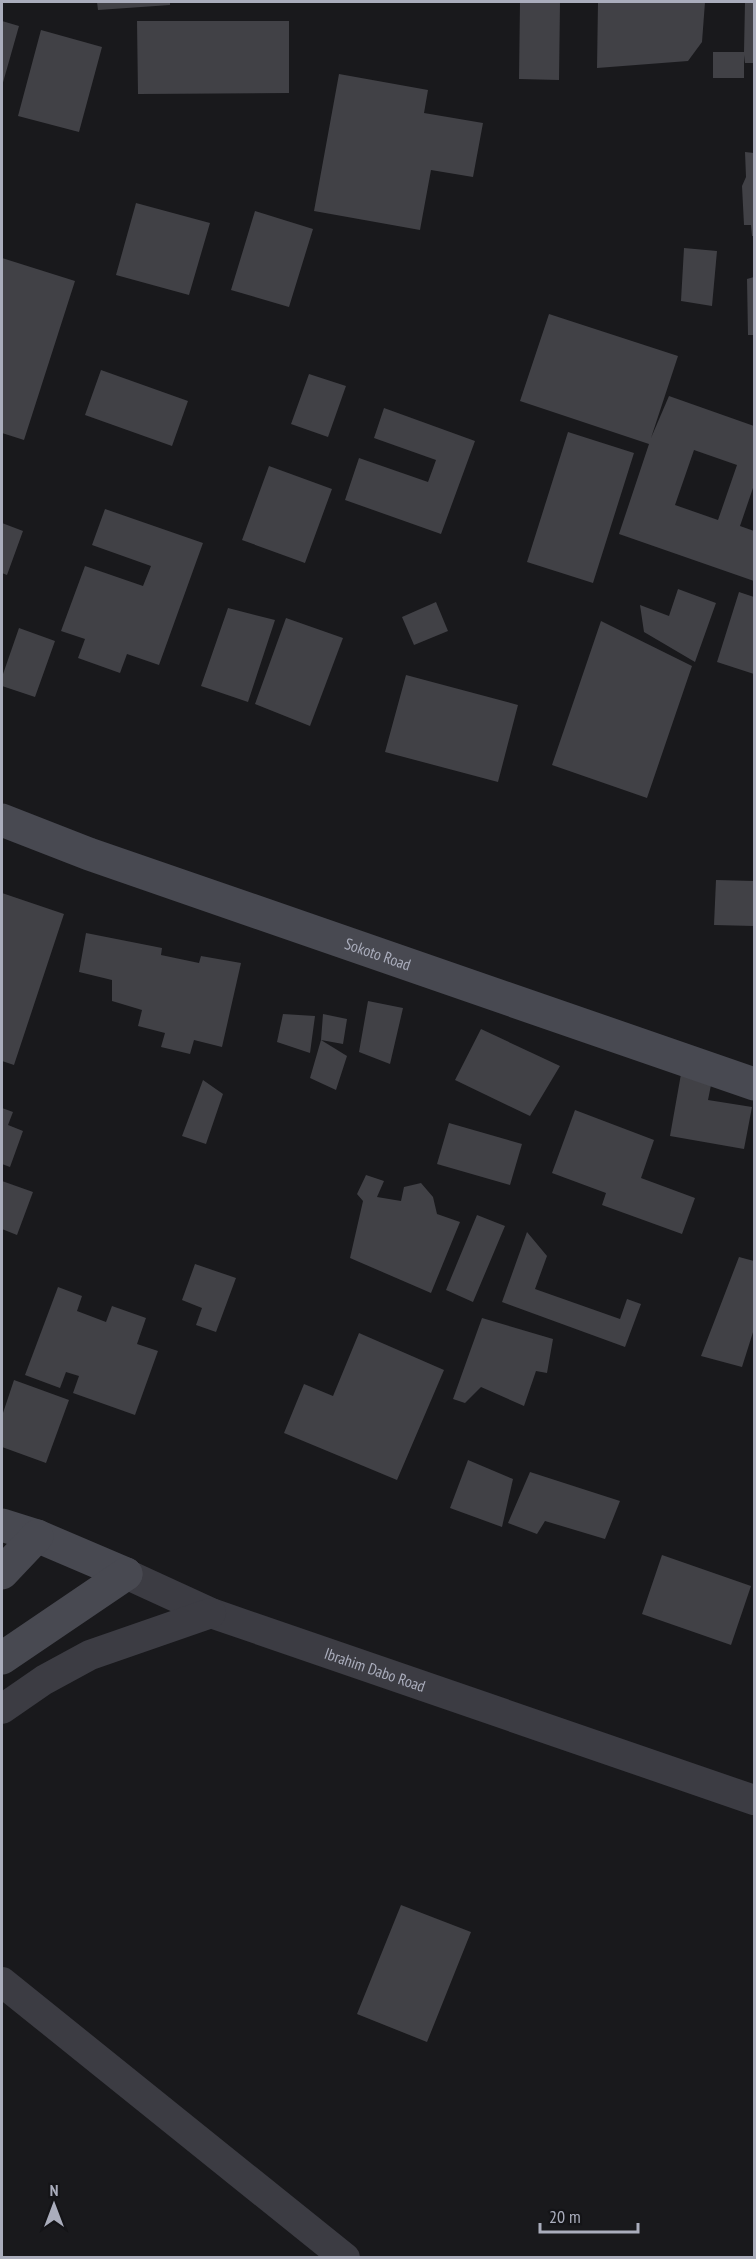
<svg xmlns="http://www.w3.org/2000/svg" width="756" height="2259" viewBox="0 0 756 2259" font-family="'PT Sans Narrow',sans-serif">
  <rect width="100%" height="100%" fill="#19191c"/>
  <path fill="#414146" fill-rule="evenodd" d="M97,2H170V5L98,10Z
    M520,2H560L559,80L519,79Z
    M598,2H705L702,42L688,61L597,68Z
    M745,2H754V63H745L744,55V78H713V52H744Z
    M2,21L19,26L2,86Z
    M137,21H289V93L138,94Z
    M41,30L102,47L79,132L18,116Z
    M339,74L428,90L424,113L483,123L473,177L431,170L420,230L314,211Z
    M745,152L754,153V236H752L751,225H744L742,186L746,177Z
    M136,203L210,223L189,295L116,275Z
    M255,211L313,229L289,307L231,290Z
    M684,248L717,251L712,306L681,301Z
    M2,258L75,281L24,440L2,433Z
    M754,277V335H748L747,279Z
    M549,314L678,356L651,438L669,396L754,426V485L740,526L754,531V581L619,534L649,444L520,401ZM694,450L737,465L718,520L675,505Z
    M101,370L188,401L172,446L85,415Z
    M309,374L346,386L328,437L291,424Z
    M384,408L475,441L441,534L345,500L359,458L428,482L436,460L374,438Z
    M568,432L634,453L593,583L527,562Z
    M269,466L332,489L305,563L242,540Z
    M105,509L203,543L159,665L127,654L120,673L78,658L85,639L61,631L85,566L143,586L151,566L92,545Z
    M2,523L23,531L7,575L2,573Z
    M678,589L716,603L695,662L644,632L640,605L669,616Z
    M739,592L754,597V674L717,662Z
    M436,602L448,631L414,645L402,617Z
    M228,608L275,620L248,702L201,686Z
    M286,618L343,638L310,726L255,704Z
    M601,621L692,666L647,798L552,765Z
    M19,628L55,641L35,697L2,686V677Z
    M406,675L518,705L498,782L385,752Z
    M716,880L754,881V926L714,925Z
    M2,893L64,914L14,1065L2,1061Z
    M86,933L162,948L161,955L199,963L201,956L241,963L222,1047L194,1040L190,1054L161,1047L165,1033L138,1026L142,1010L112,1001V980L79,972Z
    M368,1001L403,1008L390,1064L359,1052Z
    M283,1014L315,1016L310,1053L277,1042Z
    M323,1014L347,1019L343,1044L321,1040Z
    M481,1029L560,1066L530,1116L455,1080Z
    M321,1040L347,1056L336,1090L310,1078Z
    M681,1074L712,1080L708,1100L752,1107L744,1149L670,1136Z
    M203,1080L223,1094L206,1144L182,1136Z
    M2,1108L13,1112L8,1125L23,1131L10,1167L2,1164Z
    M575,1110L654,1140L641,1178L695,1198L682,1234L602,1205L606,1193L552,1173Z
    M449,1123L522,1144L510,1185L437,1164Z
    M366,1175L384,1181L377,1197L401,1201L404,1187L421,1183L433,1197L437,1214L460,1222L431,1293L350,1258L363,1201L357,1194Z
    M2,1181L33,1192L17,1235L2,1229Z
    M477,1215L505,1226L473,1302L446,1290Z
    M527,1232L547,1256L535,1289L620,1319L627,1299L641,1304L625,1347L502,1302Z
    M739,1257L754,1261V1329L742,1367L701,1356Z
    M195,1264L236,1278L216,1332L196,1325L202,1308L182,1300Z
    M58,1287L82,1296L77,1311L106,1322L112,1306L146,1318L137,1344L158,1351L135,1415L73,1393L79,1376L66,1372L60,1388L25,1375Z
    M482,1318L553,1339L547,1373L536,1371L524,1406L481,1387L465,1403L453,1399Z
    M359,1333L444,1370L397,1480L284,1433L304,1384L333,1396Z
    M14,1380L69,1400L46,1463L2,1447V1416Z
    M468,1460L513,1479L502,1527L450,1508Z
    M530,1472L620,1501L605,1539L545,1521L537,1534L508,1523Z
    M662,1555L751,1586L731,1645L642,1614Z
    M401,1905L471,1932L427,2042L357,2014Z"/>
  <g fill="none" stroke-linecap="round" stroke-linejoin="round">
    <g stroke="#3c3c43" stroke-width="30">
      <path id="s1" d="M126,1574L211,1613L754,1800"/>
      <path d="M2,1709L44,1680L90,1655L211,1613"/>
      <path d="M2,1982L345,2258"/>
    </g>
    <g stroke="#484951" stroke-width="33">
      <path id="s2" d="M2,820L89,854L754,1084"/>
      <path d="M2,1525L37,1536L126,1574"/>
      <path d="M2,1573L37,1536"/>
      <path d="M2,1658L126,1574"/>
    </g>
  </g>
  <g text-anchor="middle" stroke-width="5" stroke-linejoin="round" paint-order="stroke">
    <g font-size="16" fill="#aaadbc" stroke="#141417">
      <text dy="6" stroke="none"><textPath href="#s2" startOffset="399">Sokoto Road</textPath></text>
      <text dy="6" stroke="none"><textPath href="#s1" startOffset="267">Ibrahim Dabo Road</textPath></text>
    </g>
  </g>
  <rect width="756" height="2259" fill="none" stroke="#aaadbc" stroke-width="6"/>
  <g transform="translate(54 2205)" stroke="#141417" stroke-width="4.5" paint-order="stroke">
  <path d="M0-4.5L10 22L0 15L-10 22Z" fill="#aaadbc"/>
  <text y="-9" font-size="16" font-weight="bold" text-anchor="middle" fill="#aaadbc">N</text>
  </g>
  <path d="M540 2223v9h98v-9" fill="none" stroke="#aaadbc" stroke-width="3"/>
  <text x="549" y="2223" font-size="18" fill="#aaadbc" stroke="#141417" stroke-width="4.5" paint-order="stroke">20 m</text>
</svg>
